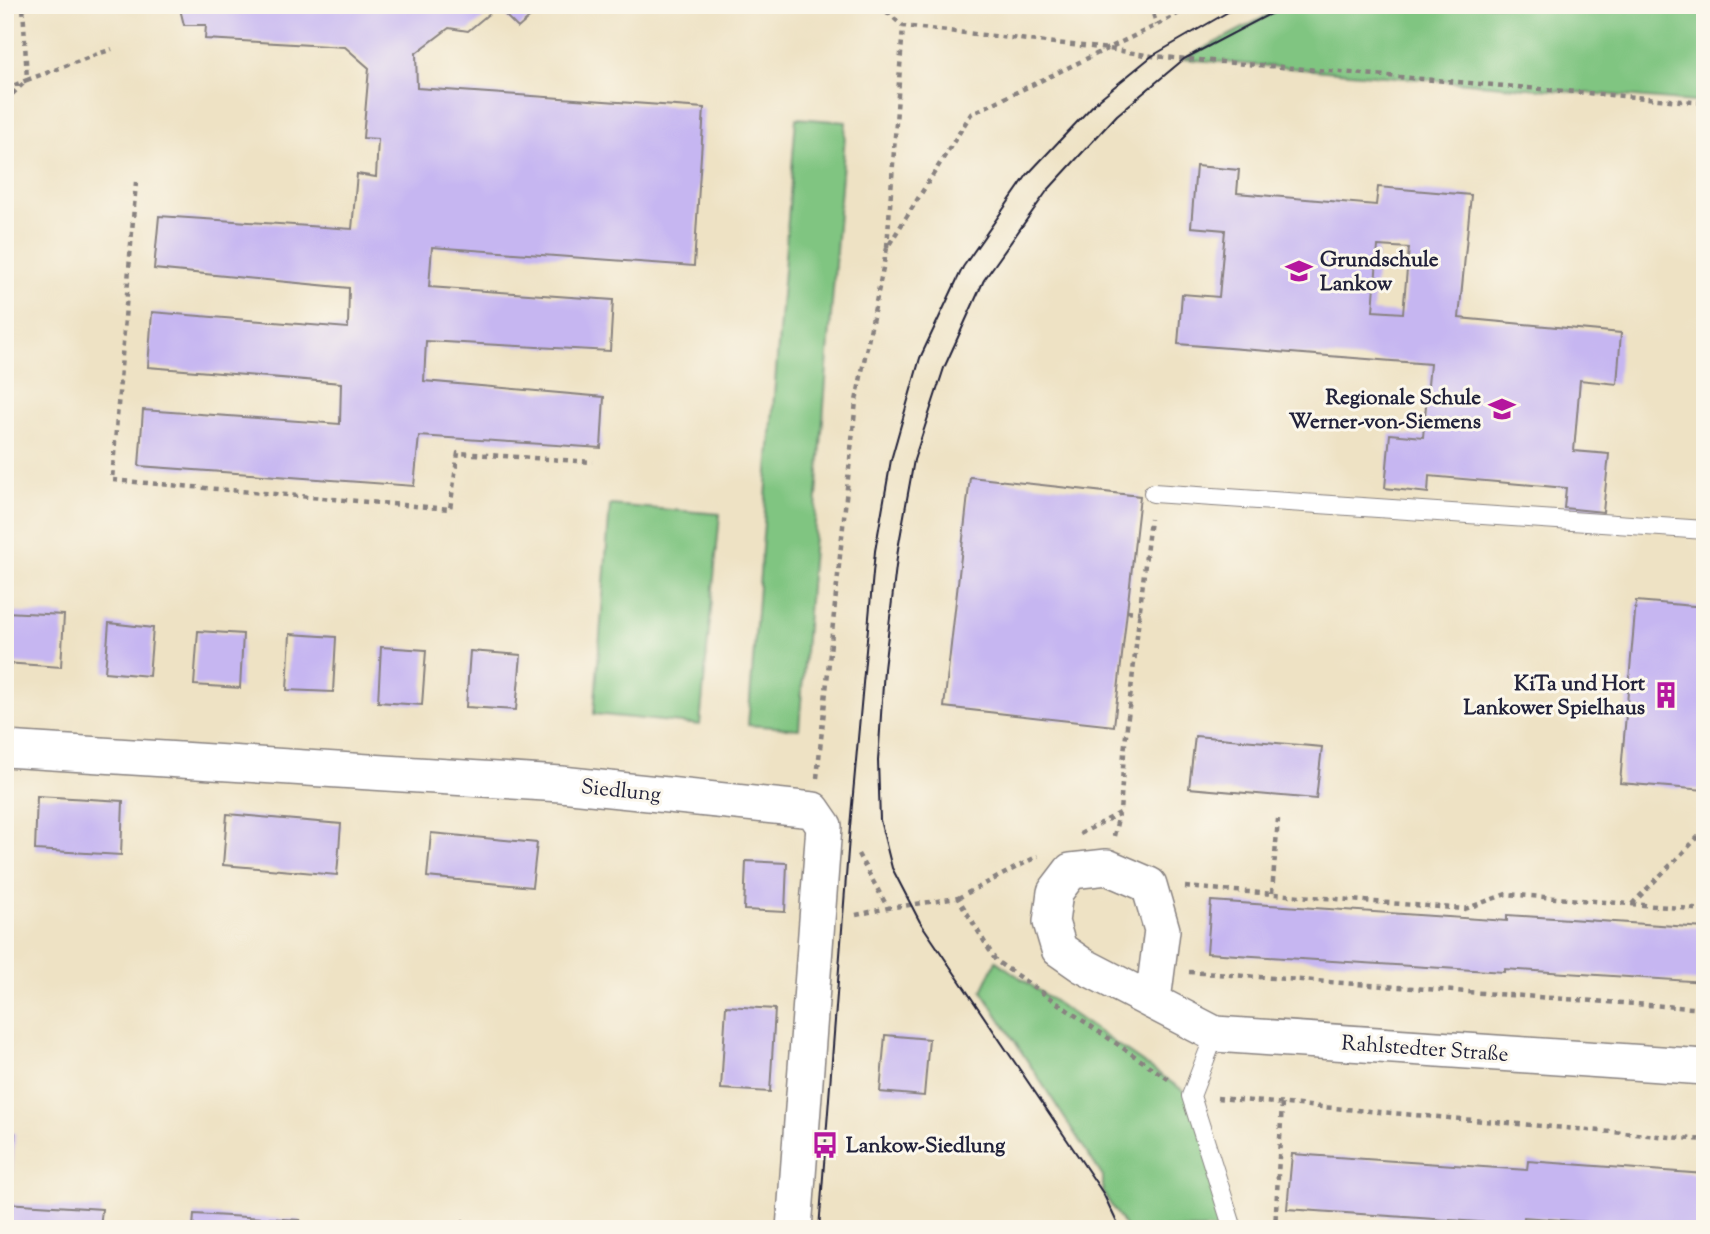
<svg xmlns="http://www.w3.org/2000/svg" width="1710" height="1234" viewBox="0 0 1710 1234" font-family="'Sorts Mill Goudy',serif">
  <rect width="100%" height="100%" fill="#fbf7ec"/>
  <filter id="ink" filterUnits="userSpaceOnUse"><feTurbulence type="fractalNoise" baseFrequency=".0143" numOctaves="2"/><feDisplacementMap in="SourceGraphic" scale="14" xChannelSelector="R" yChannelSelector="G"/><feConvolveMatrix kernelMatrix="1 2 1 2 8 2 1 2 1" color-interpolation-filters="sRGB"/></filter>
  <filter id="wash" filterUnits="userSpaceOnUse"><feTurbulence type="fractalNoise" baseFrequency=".00686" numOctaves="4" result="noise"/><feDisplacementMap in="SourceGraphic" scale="28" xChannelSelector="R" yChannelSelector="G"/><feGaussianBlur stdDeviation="1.57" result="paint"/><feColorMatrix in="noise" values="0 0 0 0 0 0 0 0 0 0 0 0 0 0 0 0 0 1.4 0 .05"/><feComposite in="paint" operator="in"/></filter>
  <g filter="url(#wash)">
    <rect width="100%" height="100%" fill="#eee2c4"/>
    <path fill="#80c581" stroke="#51745e" stroke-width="2" d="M1287,5H1705V103L1184,59Z
      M796,118L846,122L799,729L748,725Z
      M610,505L720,514L700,725L594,714Z
      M996,961L1191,1096L1233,1229H1127L1103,1193V1177L982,991Z"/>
    <g id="blocks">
      <path fill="#c6b6f1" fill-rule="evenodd" d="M179,5H544L518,28L497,7L468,31L449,28L416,53L417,88L704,108L694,266L432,247L429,287L613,300L610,351L426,341L424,381L604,397L601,448L419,436L414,486L139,466L143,410L340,424L341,383L148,367L152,312L348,328L349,288L154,269L159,216L352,229L357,174L376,177L378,139L363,138L369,68L345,47L205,39L206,25H184Z
        M1196,166L1239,170L1237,193L1376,205L1378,187L1471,195L1459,318L1621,333L1617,384L1580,380L1574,451L1609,454L1603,512L1564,508L1566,488L1429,476L1428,493L1385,488L1390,434L1423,437L1430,364L1178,344L1182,294L1219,297L1225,230L1191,227ZM1378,246L1409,248L1403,313L1373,311Z
        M970,477L1140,496L1114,726L944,707Z
        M1636,601L1705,607V790L1620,783Z
        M5,612L64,615L61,667L5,663Z
        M109,623L153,628L149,676L105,672Z
        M198,631L243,634L240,688L194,685Z
        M290,634L336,637L333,692L287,690Z
        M381,647L426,650L422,705L378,702Z
        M470,651L521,655L516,710L466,707Z
        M1195,736L1322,747L1316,799L1189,788Z
        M37,796L123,801L121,855L35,850Z
        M227,814L341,824L337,875L223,865Z
        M431,833L537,843L532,887L427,877Z
        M746,861L787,863L785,912L744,910Z
        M1211,901L1507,921V915L1705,928V982L1504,969V972L1207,953Z
        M726,1006L775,1009L770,1092L721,1089Z
        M885,1035L929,1039L924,1096L880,1092Z
        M5,1132L15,1133L12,1178H5Z
        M1292,1154L1527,1170L1528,1161L1705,1174V1229H1678L1524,1217L1523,1225L1287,1209Z
        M5,1203L102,1209L100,1229H5Z
        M194,1214L300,1220L299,1229H193Z
        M463,1221L528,1225V1229H462Z"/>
    </g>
  </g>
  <g filter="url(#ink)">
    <use href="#blocks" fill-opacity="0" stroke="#888280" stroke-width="2"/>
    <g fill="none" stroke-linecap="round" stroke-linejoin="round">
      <defs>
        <path id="service" d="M1153,493L1705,530
          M1215,1034L1191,1096L1233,1229"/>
        <path id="minor" d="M5,749L561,784L813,810L824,826L794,1229
          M1153,1000L1162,930L1149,885L1107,867L1071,871L1055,892L1051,922L1059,949L1082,965L1215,1034L1705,1067"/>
      </defs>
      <use href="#service" stroke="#888280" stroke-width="20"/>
      <use href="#minor" stroke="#888280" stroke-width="38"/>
      <path stroke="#888280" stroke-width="4.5" stroke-dasharray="5 5" stroke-linecap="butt" d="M879,5L903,26L1109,49L1152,56L1705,103
        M1150,5L1157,25
        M5,89L27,80L23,5
        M5,101L27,80L112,49
        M136,182L112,480L450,509L458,453L593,462
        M887,247L903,26
        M1127,611L1140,612
        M817,778L856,401L887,248L971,114L1157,25L1194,5
        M1080,834L1120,813L1124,753L1150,519
        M1114,836L1119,814
        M858,854L888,908L958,898L996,961L1171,1081
        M1185,887L1465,909L1506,894L1705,910
        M1272,893L1278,819
        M958,898L1038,856
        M1632,904L1705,830
        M856,915L888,908
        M1189,972L1705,1009
        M1217,1098L1705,1140
        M1275,1229L1282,1103"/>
      <use href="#service" stroke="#fff" stroke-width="18"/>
      <use href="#minor" stroke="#fff" stroke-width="35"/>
      <path stroke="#22223b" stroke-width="2" d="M819,1229L849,838L875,551L891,460L920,358L963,267L1027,175L1098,100L1152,56L1240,5
        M1120,1229L1103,1193L920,922L892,868L880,820L878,761L884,669L898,549L914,460L944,368L984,280L1047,191L1117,115L1184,59L1287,5"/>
    </g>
  </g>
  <defs>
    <symbol id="school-bare" viewBox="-9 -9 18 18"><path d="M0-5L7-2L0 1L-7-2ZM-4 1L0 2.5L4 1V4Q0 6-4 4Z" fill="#b5179e" stroke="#fbf7ec" stroke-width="2.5" paint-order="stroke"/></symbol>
    <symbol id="building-bare" viewBox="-9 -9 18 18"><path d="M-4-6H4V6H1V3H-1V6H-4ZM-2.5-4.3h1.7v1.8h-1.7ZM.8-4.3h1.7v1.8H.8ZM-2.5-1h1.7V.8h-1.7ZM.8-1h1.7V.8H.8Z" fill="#b5179e" stroke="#fbf7ec" stroke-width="2.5" paint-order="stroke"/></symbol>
    <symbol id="bus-bare" viewBox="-9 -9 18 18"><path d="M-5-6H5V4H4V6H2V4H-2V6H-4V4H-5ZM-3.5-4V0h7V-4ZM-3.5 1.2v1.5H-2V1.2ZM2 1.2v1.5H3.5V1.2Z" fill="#b5179e" stroke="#fbf7ec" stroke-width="2.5" paint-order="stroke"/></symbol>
  </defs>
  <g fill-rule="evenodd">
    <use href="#school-bare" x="1280" y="252" width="38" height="38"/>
    <use href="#school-bare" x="1483" y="390" width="38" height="38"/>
    <use href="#building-bare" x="1647" y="676" width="38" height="38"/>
    <use href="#bus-bare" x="806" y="1126" width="38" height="38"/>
  </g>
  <g text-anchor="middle" stroke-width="6" stroke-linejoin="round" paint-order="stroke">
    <g font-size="21" font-weight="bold" fill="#22223b" stroke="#fbf7ec" text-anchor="start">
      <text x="1320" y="266">Grundschule<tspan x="1320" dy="24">Lankow</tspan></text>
      <text x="1481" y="404" text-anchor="end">Regionale Schule<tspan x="1481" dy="24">Werner-von-Siemens</tspan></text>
      <text x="1645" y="690" text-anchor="end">KiTa und Hort<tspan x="1645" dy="24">Lankower Spielhaus</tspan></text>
      <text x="846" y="1152">Lankow-Siedlung</text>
    </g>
    <g font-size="21" fill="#22223b" stroke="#fbf7ec">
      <text transform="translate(621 790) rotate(6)" y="7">Siedlung</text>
      <text transform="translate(1425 1048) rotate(4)" y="7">Rahlstedter Straße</text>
    </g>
  </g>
  <rect width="1710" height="1234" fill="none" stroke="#fbf7ec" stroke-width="28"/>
</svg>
